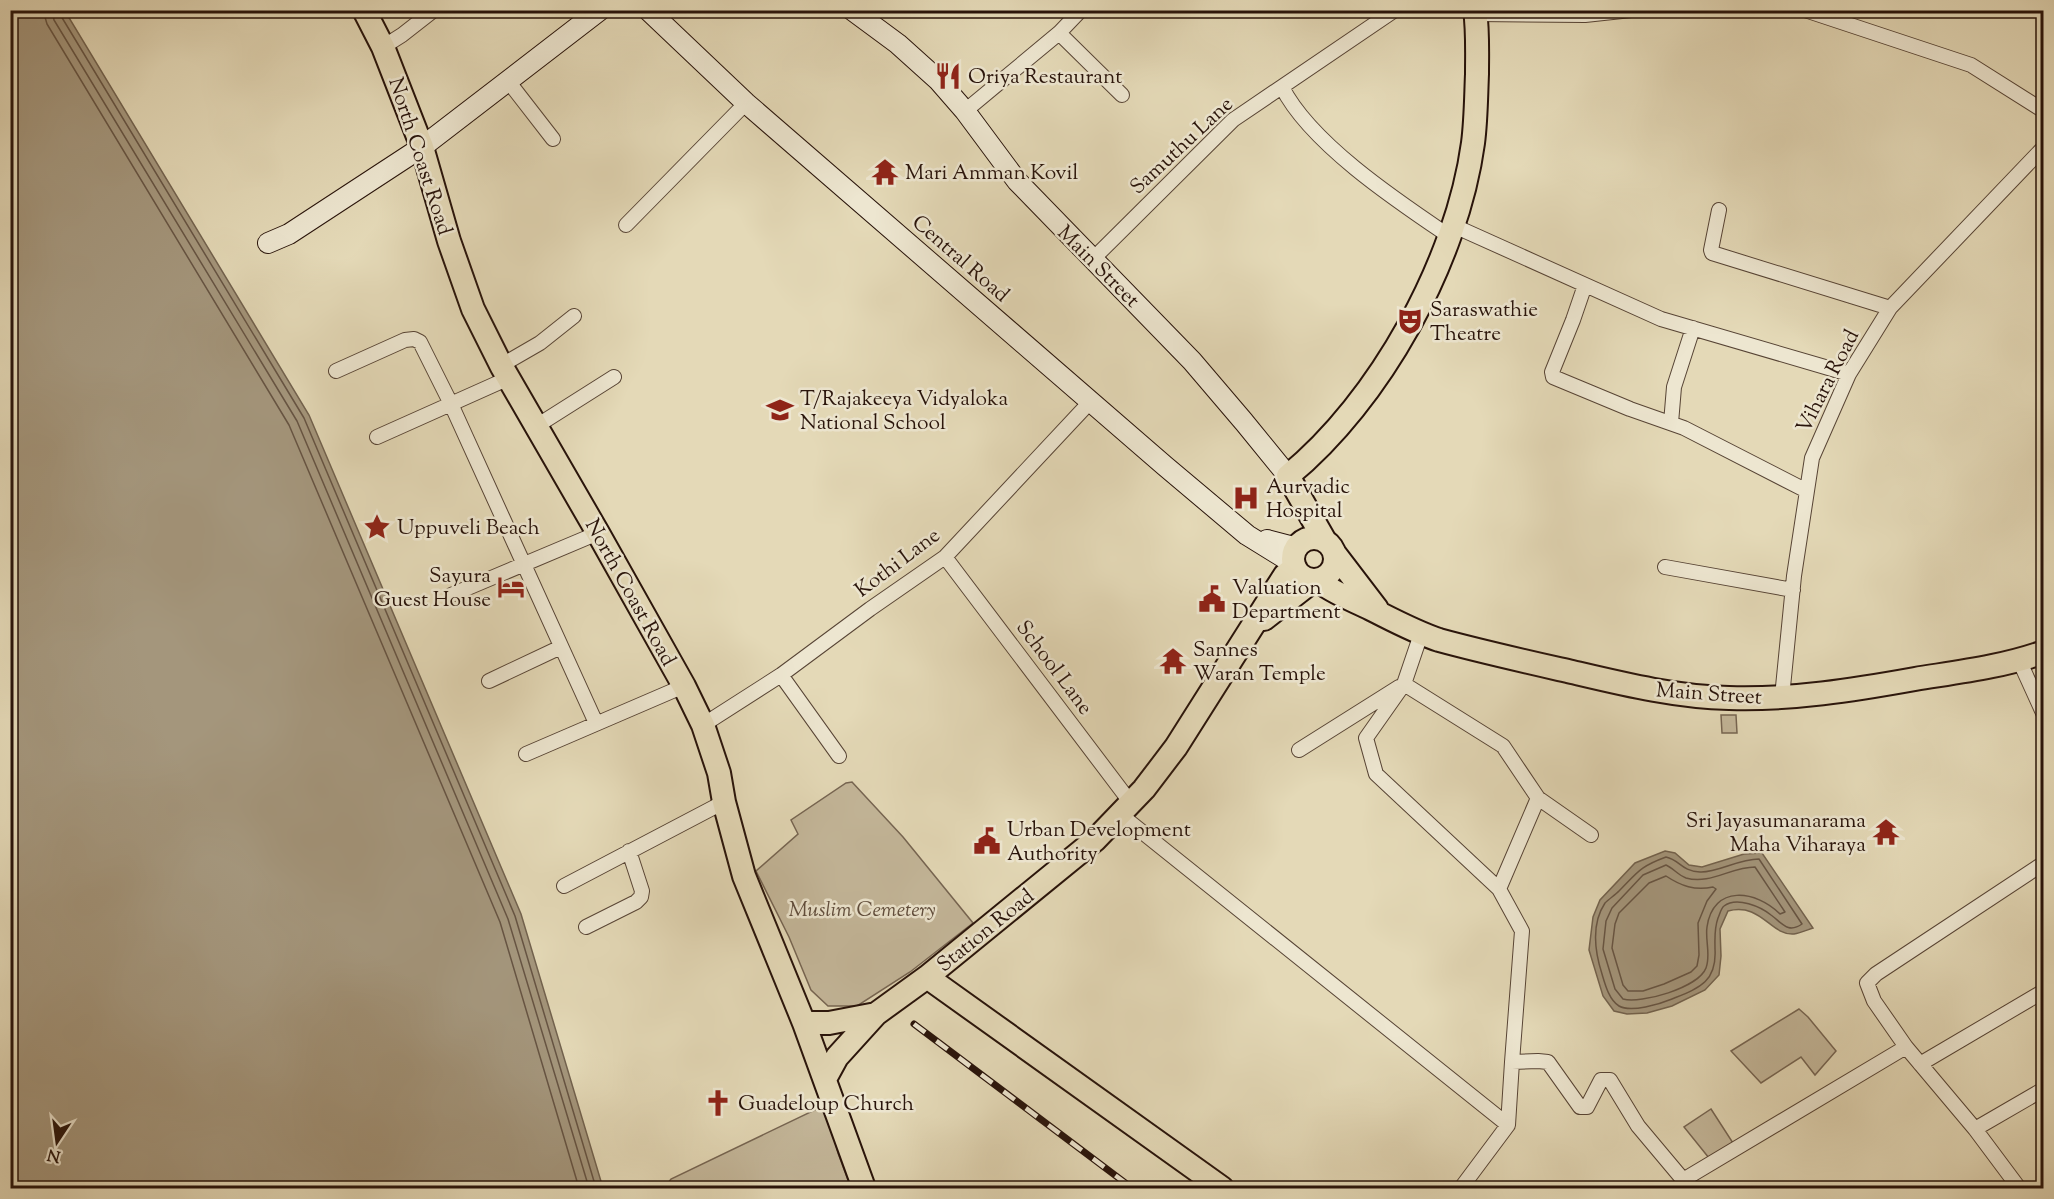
<svg xmlns="http://www.w3.org/2000/svg" width="2054" height="1199" viewBox="0 0 2054 1199" font-family="'Sorts Mill Goudy',serif">
  <rect width="100%" height="100%" fill="#e4d9b7"/>
  <filter id="stains"><feTurbulence type="fractalNoise" baseFrequency=".00333" numOctaves="4"/><feColorMatrix values="0 0 0 0 .2 0 0 0 0 .09 0 0 0 0 .02 0 0 0 .5 -.17"/></filter>
  <radialGradient id="worn" r=".72"><stop offset=".6" stop-color="#630" stop-opacity="0"/><stop offset="1" stop-color="#630" stop-opacity=".3"/></radialGradient>
  <path fill="#c4b79a" stroke="#766552" stroke-width="1.5" d="M1721,715H1736L1737,733H1722Z
    M852,782L903,837L973,923L910,972L857,1006H828L811,990L789,937L756,871L798,834L791,820L846,783Z
    M1799,1009L1808,1017L1836,1051L1815,1075L1801,1057L1761,1083L1731,1051Z
    M825,1105L838,1153L851,1188H664L671,1179Z
    M1711,1109L1733,1143L1709,1158L1684,1127Z"/>
  <path fill="#a4967c" stroke="#72624e" stroke-width="1.5" d="M10,11H65L309,415L521,914L603,1188H11Z
    M1665,851L1675,853L1689,865L1702,867L1744,854L1762,853L1813,928C1807,930 1800,933 1794,934C1771,936 1761,902 1728,911L1720,929L1721,956L1719,975L1705,990L1672,1006L1647,1013L1627,1014L1614,1011L1603,996L1589,950L1593,917L1600,900L1635,863Z"/>
  <g fill="none" stroke-linecap="round" stroke-linejoin="round">
    <path stroke="#665443" stroke-width="1.5" d="M43,10L47,24L289,425L500,922L579,1188
      M52,10L54,20L297,421L508,919L589,1188
      M60,10L61,16L304,418L515,916L596,1188
      M1666,857C1680,860 1681,871 1700,872C1717,873 1738,859 1759,859L1802,924C1788,934 1782,923 1771,915C1761,907 1737,896 1724,906C1721,908 1720,914 1718,918C1714,929 1715,938 1715,949C1717,982 1699,988 1672,999C1660,1004 1631,1013 1619,1006C1609,1000 1605,984 1602,974C1595,952 1591,924 1605,903C1609,899 1615,895 1619,891C1638,872 1639,867 1666,857Z
      M1666,865C1673,868 1678,875 1686,878C1710,885 1731,867 1755,867L1785,912L1780,914C1756,890 1713,884 1707,927C1705,940 1711,955 1706,968C1698,988 1641,1004 1623,999L1615,989L1603,949L1606,921L1612,908L1643,875Z
      M1666,876C1681,886 1695,891 1713,887L1716,889L1707,901L1698,923L1699,955L1697,966L1691,972L1664,984L1643,991H1628L1623,985L1612,948L1615,924L1619,913L1649,883Z"/>
    <defs>
      <path id="minor" d="M1805,10L1971,65L2044,111
        M1476,14L1585,15L1631,10
        M1059,33L1122,95
        M383,47L402,35L434,10
        M508,81L553,139
        M1282,87C1310,143 1397,201 1449,236
        M965,111L1059,33L1081,10
        M1719,210L1711,250L1712,253L1890,308
        M626,225L746,103
        M1452,225L1661,319L1849,374
        M1093,259L1233,120L1395,10
        M1585,285L1573,320L1552,372L1553,377L1630,409L1684,428L1807,491
        M502,365L540,343L574,316
        M336,371L405,340L414,339L420,342L451,404L596,723
        M1671,423L1674,387L1693,328
        M535,427L614,377
        M377,437L509,378
        M945,557L1131,803
        M1665,567L1793,590
        M451,595L598,533
        M1421,634L1404,684L1503,746L1538,798L1591,835
        M2019,660L2044,715
        M781,675L839,756
        M489,681L561,647
        M1404,684L1366,738L1376,774L1499,889
        M1782,697L1794,576L1812,458L1849,374L1890,308L2044,147
        M703,725L781,675L870,609L945,557L1090,402
        M1299,750L1399,687
        M526,754L684,686
        M1121,815L1508,1125L1461,1188
        M564,886L724,802
        M586,927L636,902L641,897L642,891L629,851
        M1906,1047L1975,1129L2019,1188
        M1512,1062L1522,931L1499,889L1538,798
        M1920,1064L2044,991
        M1508,1125L1512,1062L1538,1061L1548,1062L1580,1107H1587L1601,1080H1610L1638,1126L1690,1188
        M1975,1129L2044,1089
        M1683,1180L1906,1047L1874,1001L1867,983L1876,974L2044,863"/>
      <path id="secondary" d="M648,10L746,103L1165,466L1247,535L1294,564
        M852,10L898,44L938,80L965,111L1017,181L1192,361L1244,422L1288,476
        M268,243L289,234L422,147L600,10
        M1267,540L1297,548"/>
      <path id="primary" d="M364,10L383,47L422,147L449,241L473,309L502,367L598,533L684,686L703,725L719,773L724,802L744,876L804,1023L864,1188
        M1288,476C1380,401 1457,261 1473,143C1476,120 1476,97 1477,74C1477,53 1478,31 1475,10
        M1288,476L1325,541
        M1293 559a21 21 0 1 1 42 0a21 21 0 1 1-42 0Z
        M1335,554L1377,609
        M1317,580C1333,593 1353,600 1371,609C1393,620 1415,632 1439,640C1483,652 1528,662 1572,672C1623,684 1676,697 1729,698C1791,700 1854,690 1915,679C1958,672 2002,667 2044,652
        M1264,619L1314,580
        M927,977L1222,1188
        M804,1023H829L876,1014
        M825,1079L837,1057L876,1014L927,977L1095,840L1144,789L1176,747L1276,589L1285,575L1295,567"/>
    </defs>
    <use href="#minor" stroke="#574435" stroke-width="16"/>
    <use href="#secondary" stroke="#28130a" stroke-width="22"/>
    <use href="#primary" stroke="#28130a" stroke-width="26"/>
    <use href="#minor" stroke="#ede6d0" stroke-width="14"/>
    <use href="#secondary" stroke="#ede6d0" stroke-width="20"/>
    <use href="#primary" stroke="#e4d9b7" stroke-width="22"/>
    <defs>
      <path id="rail" d="M914,1024L1132,1188"/>
    </defs>
    <use href="#rail" stroke="#28130a" stroke-width="7"/>
    <use href="#rail" stroke="#ede6d0" stroke-width="4.5" stroke-dasharray="14" stroke-linecap="butt"/>
  </g>
  <defs>
    <symbol id="restaurant-bare" viewBox="-9 -9 18 18"><path d="M-5-6h1v4h1v-4h1v4h1v-4h1v5L-1.5 .5V6h-2V.5L-5-1ZM5-6V6H3V1.5H1.5Q1.5-4 5-6Z" fill="#8f2418" stroke="#ede6d0" stroke-width="2.5" paint-order="stroke"/></symbol>
    <symbol id="temple-bare" viewBox="-9 -9 18 18"><path d="M0-6L5-2H3V0L6.5 2.5H4V6H1.5V3h-3V6H-4V2.5H-6.5L-3 0V-2H-5Z" fill="#8f2418" stroke="#ede6d0" stroke-width="2.5" paint-order="stroke"/></symbol>
    <symbol id="theatre-bare" viewBox="-9 -9 18 18"><path d="M-5-5.5Q0-4 5-5.5V0Q5 5 0 6Q-5 5-5 0ZM-3.3-2.5H-1v1.5H-3.3ZM1-2.5H3.3v1.5H1ZM-2.8 1Q0 5.5 2.8 1Z" fill="#8f2418" stroke="#ede6d0" stroke-width="2.5" paint-order="stroke"/></symbol>
    <symbol id="school-bare" viewBox="-9 -9 18 18"><path d="M0-5L7-2L0 1L-7-2ZM-4 1L0 2.5L4 1V4Q0 6-4 4Z" fill="#8f2418" stroke="#ede6d0" stroke-width="2.5" paint-order="stroke"/></symbol>
    <symbol id="hospital-bare" viewBox="-9 -9 18 18"><path d="M-5-5h3v3.5h4V-5h3V5h-3V1.5h-4V5h-3Z" fill="#8f2418" stroke="#ede6d0" stroke-width="2.5" paint-order="stroke"/></symbol>
    <symbol id="sight-bare" viewBox="-9 -9 18 18"><path d="M0-6L1.8-2.2L6-1.7L2.9 1.2L3.7 5.4L0 3.3L-3.7 5.4L-2.9 1.2L-6-1.7L-1.8-2.2Z" fill="#8f2418" stroke="#ede6d0" stroke-width="2.5" paint-order="stroke"/></symbol>
    <symbol id="hotel-bare" viewBox="-9 -9 18 18"><path d="M-6-4.5h1.5V1H6V5H4.5V3h-9V5H-6ZM-4 0a1.8 1.8 0 1 1 3.6 0ZM.5 0V-2.5h3Q6-2.5 6 0Z" fill="#8f2418" stroke="#ede6d0" stroke-width="2.5" paint-order="stroke"/></symbol>
    <symbol id="civic-bare" viewBox="-9 -9 18 18"><path d="M-.6-6.5H3V-4.5H.6V-3L4-1V1h2V6H-6V1h2V-1L-.6-3ZM-1.2 2.5V6h2.4V2.5Z" fill="#8f2418" stroke="#ede6d0" stroke-width="2.5" paint-order="stroke"/></symbol>
    <symbol id="church-bare" viewBox="-9 -9 18 18"><path d="M-1.2-6h2.4v3.5h3.3v2.4h-3.3V6h-2.4V-.1h-3.3v-2.4h3.3Z" fill="#8f2418" stroke="#ede6d0" stroke-width="2.5" paint-order="stroke"/></symbol>
  </defs>
  <g fill-rule="evenodd">
    <use href="#restaurant-bare" x="929" y="57" width="38" height="38"/>
    <use href="#temple-bare" x="866" y="153" width="38" height="38"/>
    <use href="#theatre-bare" x="1391" y="302" width="38" height="38"/>
    <use href="#school-bare" x="761" y="391" width="38" height="38"/>
    <use href="#hospital-bare" x="1227" y="479" width="38" height="38"/>
    <use href="#sight-bare" x="358" y="508" width="38" height="38"/>
    <use href="#hotel-bare" x="492" y="568" width="38" height="38"/>
    <use href="#civic-bare" x="1193" y="580" width="38" height="38"/>
    <use href="#temple-bare" x="1154" y="642" width="38" height="38"/>
    <use href="#temple-bare" x="1867" y="813" width="38" height="38"/>
    <use href="#civic-bare" x="968" y="822" width="38" height="38"/>
    <use href="#church-bare" x="699" y="1084" width="38" height="38"/>
  </g>
  <g text-anchor="middle" stroke-width="5" stroke-linejoin="round" paint-order="stroke">
    <g font-size="21" fill="#28130a" stroke="#ede6d0" text-anchor="start">
      <text x="968" y="83">Oriya Restaurant</text>
      <text x="905" y="179">Mari Amman Kovil</text>
      <text x="1430" y="316">Saraswathie<tspan x="1430" dy="24">Theatre</tspan></text>
      <text x="800" y="405">T/Rajakeeya Vidyaloka<tspan x="800" dy="24">National School</tspan></text>
      <text x="1266" y="493">Aurvadic<tspan x="1266" dy="24">Hospital</tspan></text>
      <text x="397" y="534">Uppuveli Beach</text>
      <text x="491" y="582" text-anchor="end">Sayura<tspan x="491" dy="24">Guest House</tspan></text>
      <text x="1232" y="594">Valuation<tspan x="1232" dy="24">Department</tspan></text>
      <text x="1193" y="656">Sannes<tspan x="1193" dy="24">Waran Temple</tspan></text>
      <text x="1866" y="827" text-anchor="end">Sri Jayasumanarama<tspan x="1866" dy="24">Maha Viharaya</tspan></text>
      <text x="1007" y="836">Urban Development<tspan x="1007" dy="24">Authority</tspan></text>
      <text x="738" y="1110">Guadeloup Church</text>
    </g>
    <g font-size="21" fill="#28130a" stroke="#ede6d0">
      <text transform="translate(1181 145) rotate(-43)" y="7">Samuthu Lane</text>
      <text transform="translate(421 156) rotate(72)" y="7">North Coast Road</text>
      <text transform="translate(961 258) rotate(41)" y="7">Central Road</text>
      <text transform="translate(1099 266) rotate(45)" y="7">Main Street</text>
      <text transform="translate(1827 381) rotate(-63)" y="7">Vihara Road</text>
      <text transform="translate(897 562) rotate(-37)" y="7">Kothi Lane</text>
      <text transform="translate(631 592) rotate(61)" y="7">North Coast Road</text>
      <text transform="translate(1055 667) rotate(53)" y="7">School Lane</text>
      <text transform="translate(1709 693) rotate(4)" y="7">Main Street</text>
      <text transform="translate(985 930) rotate(-39)" y="7">Station Road</text>
    </g>
    <g font-size="21" font-style="italic" fill="#5f4c3c" stroke="#ede6d0">
      <text x="862" y="916">Muslim Cemetery</text>
    </g>
  </g>
  <rect width="2054" height="1199" fill="none" stroke="#e4d9b7" stroke-width="36"/>
  <rect x="12" y="12" width="2030" height="1175" fill="none" stroke="#28130a" stroke-width="3"/>
  <rect x="18" y="18" width="2018" height="1163" fill="none" stroke="#28130a" stroke-width="1.5"/>
  <g transform="translate(57 1142) rotate(193)" stroke="#ede6d0" stroke-width="4.5" paint-order="stroke">
  <path d="M0-4.5L10 22L0 15L-10 22Z" fill="#28130a"/>
  <text y="-9" font-size="16" font-weight="bold" text-anchor="middle" fill="#28130a">N</text>
  </g>
  <rect width="100%" height="100%" filter="url(#stains)"/>
  <rect width="100%" height="100%" fill="url(#worn)"/>
</svg>
